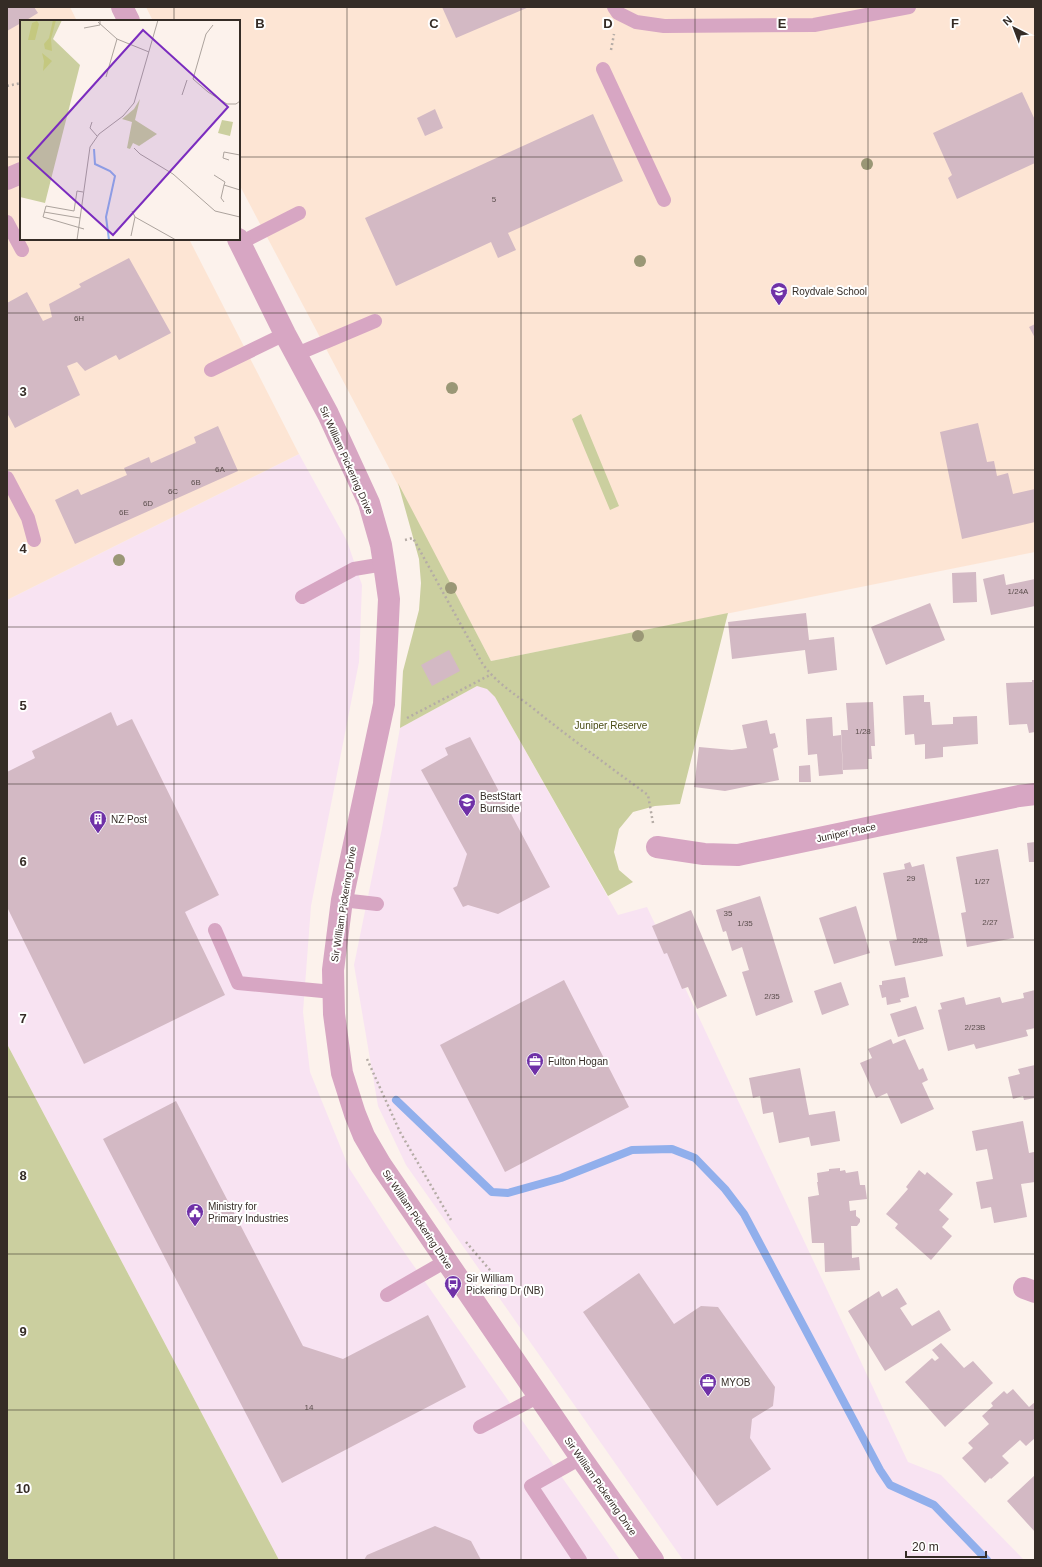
<svg xmlns="http://www.w3.org/2000/svg" width="1042" height="1567" viewBox="0 0 1042 1567" font-family="Helvetica,sans-serif">
  <rect width="100%" height="100%" fill="#fcf2ec"/>
  <path fill="#f8e3f2" d="M299,454L347,541L362,585L359,662L311,906L303,1012L310,1072L349,1168L395,1239L620,1560H279L7,1044V600Z
    M477,686L487,688L495,697L618,915L647,907L908,1462L941,1475L1024,1560H683L406,1165L378,1106L354,965L382,828L400,728Z"/>
  <path fill="#fde5d4" d="M7,7H70L77,21H21V239H189L299,454L7,600Z
    M146,7H1035V552L491,661L239,184V21H153Z"/>
  <path fill="#cbcf9f" d="M581,414L619,506L610,510L572,419Z
    M398,483L491,661L728,613L680,804L655,806L633,812L619,829L614,852L619,870L633,882L608,896L495,697L487,689L477,686L400,728L403,671L419,610L421,583L419,559Z
    M7,1044L279,1560H7Z"/>
  <g fill="none" stroke-linecap="round" stroke-linejoin="round">
    <path stroke="#91afec" stroke-width="8" d="M396,1100L492,1192L508,1193L561,1178L632,1150L672,1149L695,1158L725,1189L744,1214L880,1470L890,1485L934,1505L987,1560"/>
  </g>
  <path fill="#d3b9c4" d="M7,7H34L38,13L25,21H21V23L7,31Z
    M442,7H529L456,38Z
    M1022,92L1035,120V163L957,199L948,178L952,175L933,133Z
    M435,109L443,128L425,136L417,118Z
    M593,114L623,181L508,233L516,250L498,258L491,242L396,286L365,218Z
    M129,258L171,333L119,360L116,355L85,371L77,362L67,366L80,395L15,428L7,413V303L27,292L43,321L52,317L49,304L81,287L79,284Z
    M1035,324V338L1029,327Z
    M978,423L987,462L994,461L997,476L1008,473L1013,494L1035,489V522L962,539L940,432Z
    M218,426L238,471L75,544L55,500L78,489L81,495L127,475L124,468L149,457L151,463L196,443L194,437Z
    M976,572L977,602L953,603L952,573Z
    M1004,574L1006,585L1035,579V606L991,615L983,579Z
    M930,603L945,640L886,665L871,627Z
    M806,613L809,640L834,637L837,670L808,674L805,650L732,659L728,622Z
    M449,650L460,671L432,686L421,665Z
    M1032,680H1035V732L1029,733L1027,724L1009,725L1006,683L1032,682Z
    M924,695V702H930L932,725L953,724V717L977,716L978,744L943,747V757L925,759V744L915,745L914,734L905,735L903,696Z
    M873,702L875,746H871L872,759H868V769L843,770L841,730H848L846,703Z
    M111,712L117,726L132,719L219,895L185,912L225,995L84,1064L7,907V772L35,758L32,751Z
    M832,717L833,736L841,735L843,774L819,776L817,754L808,755L806,719Z
    M767,720L770,734L775,733L778,747L773,749L779,780L725,791L694,787L699,747L732,750L747,748L742,725Z
    M470,737L550,887L498,914L468,905L463,907L453,888L457,886L467,854L421,770L448,755L445,748Z
    M810,765L811,782H799V766Z
    M1035,842V862H1029L1027,843Z
    M998,849L1014,938L967,947L961,913L966,912L956,857Z
    M910,862L912,867L924,864L943,956L895,966L889,941L897,940L883,873L905,869L904,864Z
    M760,896L793,1002L756,1016L742,972L749,970L742,947L732,951L726,931L723,932L716,910Z
    M856,906L870,953L834,964L819,918Z
    M691,910L727,996L697,1009L688,987L682,989L667,953L664,954L652,926Z
    M905,977L909,997L900,999L901,1002L887,1005L886,997L882,998L879,985H882V981Z
    M564,980L629,1107L505,1172L440,1045Z
    M841,982L849,1005L822,1015L814,991Z
    M1035,990V1028L1026,1030L1028,1036L976,1049L974,1044L948,1051L938,1010L942,1009L940,1003L964,997L966,1005L1000,997L1002,1003L1024,998L1023,993Z
    M916,1006L924,1029L898,1037L890,1014Z
    M891,1039L893,1044L905,1039L919,1070L923,1068L928,1080L922,1083L934,1109L901,1124L887,1093L876,1098L860,1063L872,1058L868,1049Z
    M1035,1065V1098L1024,1100L1023,1096L1013,1099L1008,1077L1020,1074L1018,1069Z
    M800,1068L809,1115L835,1111L840,1141L811,1146L809,1137L779,1143L773,1112L763,1114L760,1096L753,1098L749,1078Z
    M176,1101L303,1346L343,1359L428,1315L466,1387L282,1483L103,1139Z
    M1023,1121L1029,1153L1034,1152L1035,1156V1182L1021,1184L1027,1217L994,1223L991,1207L981,1209L976,1182L993,1179L987,1149L976,1151L972,1131Z
    M840,1168V1171L845,1170L846,1173L858,1171L860,1185H865L867,1199L849,1201L850,1211L856,1210V1216L860,1219V1222L857,1226H851L852,1258L859,1257L860,1270L825,1272L824,1243H812L808,1197L819,1195L817,1182H818L817,1173L829,1171V1169Z
    M919,1170L925,1175L927,1172L953,1194L939,1210L949,1219L942,1227L952,1236L931,1260L895,1228L898,1224L886,1214L908,1189L906,1187Z
    M639,1273L674,1324L701,1306L718,1307L775,1387L773,1406L752,1419L750,1438L771,1469L717,1506L583,1312Z
    M897,1288L907,1304L900,1308L912,1326L939,1310L951,1330L885,1371L848,1311L879,1291L882,1297Z
    M941,1343L964,1368L973,1361L993,1383L945,1427L905,1382L932,1358L935,1361L939,1358L932,1350Z
    M1013,1389L1029,1407L1035,1402V1438L1026,1446L1020,1440L1002,1456L1009,1463L991,1479L990,1478L985,1483L962,1458L973,1448L968,1443L989,1424L982,1416L993,1406L991,1403L1004,1391L1007,1394Z
    M1035,1475V1532L1007,1501Z
    M435,1526L471,1541L481,1560H364L367,1555Z"/>
  <g fill="none" stroke-linecap="round" stroke-linejoin="round">
    <path stroke="#b5aca6" stroke-width="2.5" stroke-dasharray="2 3" stroke-linecap="butt" d="M611,50L614,34
      M7,86L21,83
      M405,540L413,538L482,663C496,683 515,694 534,709C571,739 610,767 648,795L653,823
      M407,718L490,675
      M367,1059L400,1132L451,1220
      M466,1242L495,1276L499,1291"/>
    <path stroke="#d7a6c3" stroke-width="14" d="M614,7L618,13L636,22L664,26L814,25L909,7
      M603,69L664,200
      M7,222L22,250
      M240,243L299,213
      M297,354L375,321
      M211,370L285,334
      M7,478L28,518L34,540
      M302,597L354,569L384,564
      M342,900L377,904
      M215,930L238,983L333,992
      M387,1295L446,1261
      M480,1427L539,1396
      M580,1560L531,1486L581,1458"/>
    <path stroke="#d7a6c3" stroke-width="22" d="M122,7L129,21
      M7,179L21,173
      M238,239L285,334L328,414L369,503L381,545L384,564L389,599L384,704L342,900L333,970L334,1014L342,1073L355,1114L364,1136L381,1165L581,1458L653,1560
      M657,847L704,854L738,855L1019,796L1035,794
      M1024,1288L1035,1292"/>
  </g>
  <g fill="#9a9776">
    <circle cx="867" cy="164" r="6"/>
    <circle cx="640" cy="261" r="6"/>
    <circle cx="452" cy="388" r="6"/>
    <circle cx="119" cy="560" r="6"/>
    <circle cx="451" cy="588" r="6"/>
    <circle cx="638" cy="636" r="6"/>
  </g>
  <path fill="none" stroke="#352c26" stroke-width="1" stroke-opacity="0.55" d="M174,7V21M347,7V1560M521,7V1560M695,7V1560M868,7V1560M7,157H21M239,157H1035M174,239V1560M7,313H1035M7,470H1035M7,627H1035M7,784H1035M7,940H1035M7,1097H1035M7,1254H1035M7,1410H1035"/>
  <defs>
    <symbol id="school-pin" viewBox="-11 -11 22 30"><path d="M0 17L-7.5 6A9.5 9.5 0 1 1 7.5 6Z" fill="#6f31a7" stroke="#fff"/><path d="M0-5L7-2L0 1L-7-2ZM-4 1L0 2.5L4 1V4Q0 6-4 4Z" fill="#fff"/></symbol>
    <symbol id="building-pin" viewBox="-11 -11 22 30"><path d="M0 17L-7.5 6A9.5 9.5 0 1 1 7.5 6Z" fill="#6f31a7" stroke="#fff"/><path d="M-4-6H4V6H1V3H-1V6H-4ZM-2.5-4.3h1.7v1.8h-1.7ZM.8-4.3h1.7v1.8H.8ZM-2.5-1h1.7V.8h-1.7ZM.8-1h1.7V.8H.8Z" fill="#fff"/></symbol>
    <symbol id="office-pin" viewBox="-11 -11 22 30"><path d="M0 17L-7.5 6A9.5 9.5 0 1 1 7.5 6Z" fill="#6f31a7" stroke="#fff"/><path d="M-6-3h4V-5.5h4V-3h4V5H-6ZM-1-4.5V-3h2v-1.5ZM-6 0V1H6V0Z" fill="#fff"/></symbol>
    <symbol id="civic-pin" viewBox="-11 -11 22 30"><path d="M0 17L-7.5 6A9.5 9.5 0 1 1 7.5 6Z" fill="#6f31a7" stroke="#fff"/><path d="M-.6-6.5H3V-4.5H.6V-3L4-1V1h2V6H-6V1h2V-1L-.6-3ZM-1.2 2.5V6h2.4V2.5Z" fill="#fff"/></symbol>
    <symbol id="bus-pin" viewBox="-11 -11 22 30"><path d="M0 17L-7.5 6A9.5 9.5 0 1 1 7.5 6Z" fill="#6f31a7" stroke="#fff"/><path d="M-5-6H5V4H4V6H2V4H-2V6H-4V4H-5ZM-3.5-4V0h7V-4ZM-3.5 1.2v1.5H-2V1.2ZM2 1.2v1.5H3.5V1.2Z" fill="#fff"/></symbol>
  </defs>
  <g fill-rule="evenodd">
    <use href="#school-pin" x="769" y="281" width="20" height="27"/>
    <use href="#school-pin" x="457" y="792" width="20" height="27"/>
    <use href="#building-pin" x="88" y="809" width="20" height="27"/>
    <use href="#office-pin" x="525" y="1051" width="20" height="27"/>
    <use href="#civic-pin" x="185" y="1202" width="20" height="27"/>
    <use href="#bus-pin" x="443" y="1274" width="20" height="27"/>
    <use href="#office-pin" x="698" y="1372" width="20" height="27"/>
  </g>
  <g text-anchor="middle" stroke-width="4" stroke-linejoin="round" paint-order="stroke">
    <g font-size="8" fill="#5c4f4e">
      <text x="494" y="202">5</text>
      <text x="79" y="321">6H</text>
      <text x="220" y="472">6A</text>
      <text x="196" y="485">6B</text>
      <text x="173" y="494">6C</text>
      <text x="148" y="506">6D</text>
      <text x="124" y="515">6E</text>
      <text x="1018" y="594">1/24A</text>
      <text x="863" y="734">1/28</text>
      <text x="911" y="881">29</text>
      <text x="982" y="884">1/27</text>
      <text x="728" y="916">35</text>
      <text x="990" y="925">2/27</text>
      <text x="745" y="926">1/35</text>
      <text x="920" y="943">2/29</text>
      <text x="772" y="999">2/35</text>
      <text x="975" y="1030">2/23B</text>
      <text x="309" y="1410">14</text>
    </g>
    <g font-size="10" fill="#352c26" stroke="#fff" text-anchor="start">
      <text x="792" y="295">Roydvale School</text>
      <text x="480" y="800">BestStart<tspan x="480" dy="12">Burnside</tspan></text>
      <text x="111" y="823">NZ Post</text>
      <text x="548" y="1065">Fulton Hogan</text>
      <text x="208" y="1210">Ministry for<tspan x="208" dy="12">Primary Industries</tspan></text>
      <text x="466" y="1282">Sir William<tspan x="466" dy="12">Pickering Dr (NB)</tspan></text>
      <text x="721" y="1386">MYOB</text>
    </g>
    <g font-size="10" fill="#352c26" stroke="#fff">
      <text transform="translate(347 460) rotate(66)" y="4">Sir William Pickering Drive</text>
      <text transform="translate(846 832) rotate(-12)" y="4">Juniper Place</text>
      <text transform="translate(343 904) rotate(-81)" y="4">Sir William Pickering Drive</text>
      <text transform="translate(418 1219) rotate(56)" y="4">Sir William Pickering Drive</text>
      <text transform="translate(601 1486) rotate(55)" y="4">Sir William Pickering Drive</text>
    </g>
    <g font-size="10" fill="#4a4c15" stroke="#fff">
      <text x="611" y="729">Juniper Reserve</text>
    </g>
  </g>
  <g transform="translate(20 20)">
    <rect width="220" height="220" fill="#fcf2ec"/>
    <path d="M0,0H42L33,19L60,45L25,183L0,177ZM120,79L115,100L137,114L119,126L113,123L110,129L107,128L112,102L102,99L114,89ZM202,100L213,102L210,116L198,113Z" fill="#cbcf9f"/>
    <path d="M33,0H36L31,19L32,31L25,29L24,24L29,18ZM17,1L19,4L15,20H8L12,3ZM22,33L32,41L23,51L24,41Z" fill="#c4c87f"/>
    <path fill="none" stroke="#91afec" stroke-width="2" d="M74,129L75,144L90,151L95,156L86,197L89,220"/>
    <path fill="none" stroke="#aca39d" stroke-width="1" d="M78,2L97,19L129,32M193,5L186,14L173,59L188,72L207,84H216L220,81M64,8L80,5V0M86,57L97,19M162,75L167,60M72,102L70,108L77,116M114,128L120,134L153,154L195,191L220,197M209,140L203,138L204,132L220,135M194,155L205,162L204,165L220,170M63,172L57,171L54,191L26,186L23,197L64,209M204,182L201,178L204,165M112,191L115,197L156,220M24,192L60,198M111,216L115,197M57,220L70,127L79,114L103,96L114,83L138,0"/>
    <path fill="#7b2cbf" fill-opacity="0.15" stroke="#7b2cbf" stroke-width="2" d="M123,10L208,87L93,215L8,138Z"/>
    <rect width="220" height="220" fill="none" stroke="#352c26" stroke-width="2"/>
  </g>
  <g font-size="13" text-anchor="middle" font-weight="bold" fill="#352c26" stroke="#fff" stroke-width="4" stroke-linejoin="round" paint-order="stroke">
    <text x="260" y="28">B</text>
    <text x="434" y="28">C</text>
    <text x="608" y="28">D</text>
    <text x="782" y="28">E</text>
    <text x="955" y="28">F</text>
    <text x="23" y="396">3</text>
    <text x="23" y="553">4</text>
    <text x="23" y="710">5</text>
    <text x="23" y="866">6</text>
    <text x="23" y="1023">7</text>
    <text x="23" y="1180">8</text>
    <text x="23" y="1336">9</text>
    <text x="23" y="1493">10</text>
  </g>
  <rect width="1042" height="1567" fill="none" stroke="#352c26" stroke-width="16"/>
  <g transform="translate(1014 28) rotate(318)" stroke="#ffffff" stroke-width="3" paint-order="stroke">
  <path d="M0-3L7 15L0 10L-7 15Z" fill="#352c26"/>
  <text y="-6" font-size="11" font-weight="bold" text-anchor="middle" fill="#352c26">N</text>
  </g>
  <path d="M906 1551v6h80v-6" fill="none" stroke="#352c26" stroke-width="2"/>
  <text x="912" y="1551" font-size="12" fill="#352c26" stroke="#ffffff" stroke-width="3" paint-order="stroke">20 m</text>
</svg>
